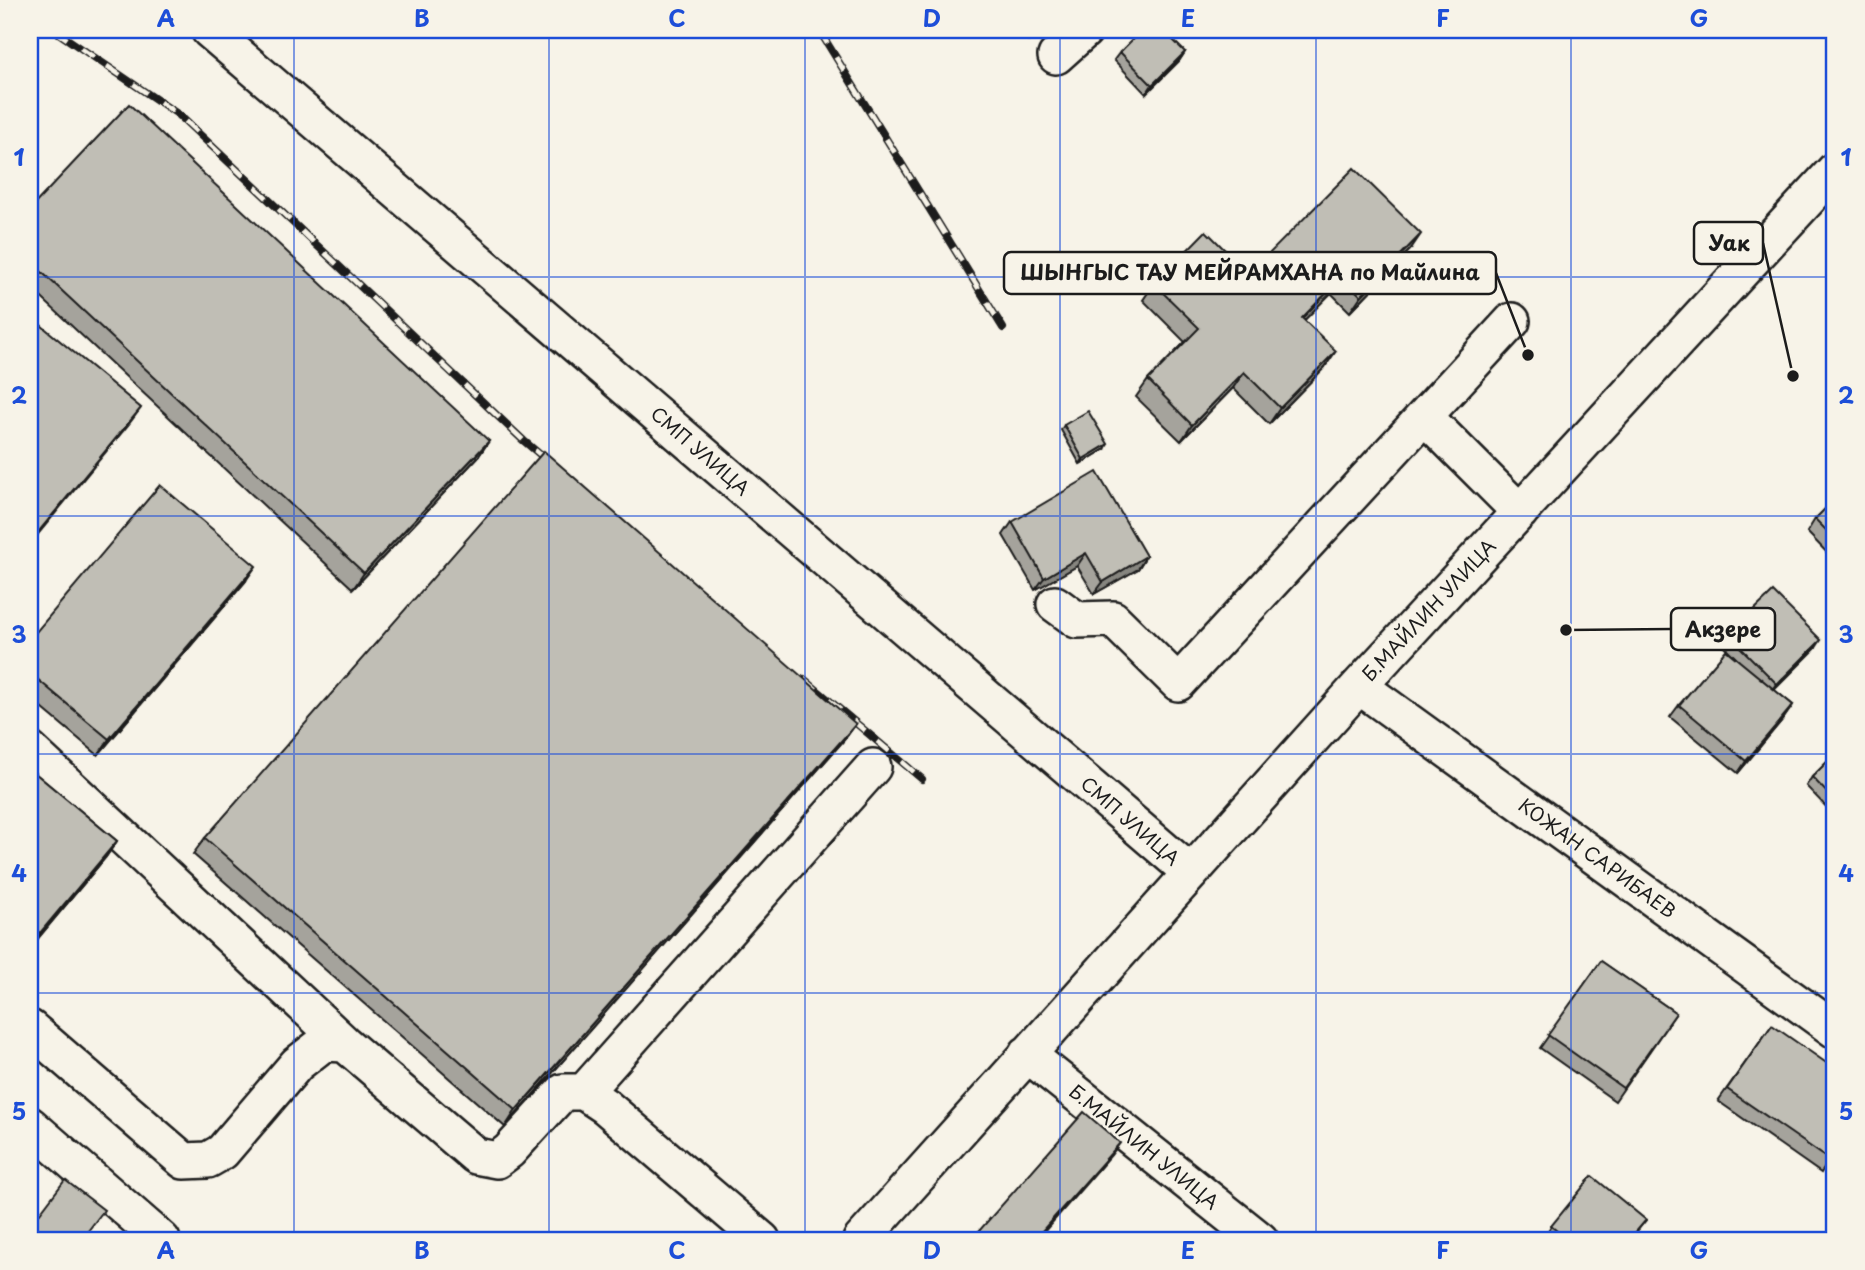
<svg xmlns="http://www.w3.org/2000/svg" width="1865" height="1270" viewBox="0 0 1865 1270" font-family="'Playpen Sans',sans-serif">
  <rect width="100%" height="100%" fill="#f7f3e8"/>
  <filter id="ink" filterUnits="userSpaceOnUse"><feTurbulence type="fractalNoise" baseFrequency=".0143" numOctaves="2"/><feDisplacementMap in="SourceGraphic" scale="14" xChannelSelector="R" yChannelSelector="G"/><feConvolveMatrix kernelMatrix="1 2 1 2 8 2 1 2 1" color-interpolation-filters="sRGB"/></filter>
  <g filter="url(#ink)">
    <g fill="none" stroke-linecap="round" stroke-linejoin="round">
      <defs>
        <path id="minor" d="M209,30L1191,873
          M1056,56L1085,30
          M1425,417L1520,512
          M1055,604L1077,620L1113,619L1178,683L1512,321
          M1359,686L1835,1030
          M30,750L345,1044
          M30,1028L184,1161L208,1160L222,1152L297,1064L324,1043L345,1044L476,1156L497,1160L509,1151L563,1092H584L605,1106L762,1240
          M1027,1054L1260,1240
          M584,1092L873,767
          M30,1125L162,1240
          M861,1240L1359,686L1835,170"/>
      </defs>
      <use href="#minor" stroke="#1c1c1c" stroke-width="40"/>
      <use href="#minor" stroke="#f7f3e8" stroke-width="35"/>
      <defs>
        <path id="rail" d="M54,30L179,115L524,441L556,468
          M819,30L1003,328
          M804,679L922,779"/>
      </defs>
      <use href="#rail" stroke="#1c1c1c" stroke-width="8"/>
      <use href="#rail" stroke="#f7f3e8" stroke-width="5" stroke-dasharray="16" stroke-linecap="butt"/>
    </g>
    <path fill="#a5a39c" stroke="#1c1c1c" stroke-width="2" d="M1018,30H1040L1029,41Z
      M1120,52H1185L1179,61L1146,94L1114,60Z
      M30,209L489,441L478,457L353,589L30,287Z
      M1410,250L1350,312L1331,293L1304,320L1325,367L1269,424L1233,388L1181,441L1136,397L1148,380L1185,342L1143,300L1154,284L1249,274Z
      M1064,425L1105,449L1080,464L1061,430Z
      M1835,499V561L1807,532L1815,519Z
      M1012,522L1146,556L1138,569L1094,594L1077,566L1035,590L1003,535Z
      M245,582L98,755L30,698V639Z
      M1728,635L1815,649L1774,690L1793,705L1784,718L1738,773L1670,717L1679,705L1738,660L1722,644Z
      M856,724L844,740L505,1127L193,854L205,838Z
      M1835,754V816L1806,786L1812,777Z
      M30,769L117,841L106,857L30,948Z
      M1601,961L1676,1013L1615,1101L1540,1048Z
      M1772,1025L1835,1152L1821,1173L1718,1101Z
      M1646,1220L1630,1240H1551L1545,1235L1551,1226Z"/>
    <path fill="#86857f" stroke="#1c1c1c" stroke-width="2" d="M1037,30H1040L1029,41L1035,32Z
      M1185,52L1179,61L1146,94L1152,85Z
      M1421,234L1410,250L1350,312L1361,296Z
      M1342,277L1331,293L1291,334L1302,318Z
      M1336,351L1325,367L1269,424L1280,408Z
      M1244,372L1233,388L1181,441L1192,425Z
      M141,408L129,424L30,544V542Z
      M489,441L478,457L353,589L364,573Z
      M1108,444L1105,449L1080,464L1083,459Z
      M1086,553L1077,566L1035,590L1044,578Z
      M1146,556L1138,569L1094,594L1103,582Z
      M256,566L245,582L98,755L109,739Z
      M1821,640L1815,649L1771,693L1777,684Z
      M1793,705L1784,718L1738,773L1746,761Z
      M856,724L844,740L505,1127L516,1110Z
      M117,841L106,857L30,948L40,933Z
      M1120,1143L1111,1155L1037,1240H1034Z"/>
    <path fill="#c0beb5" stroke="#1c1c1c" stroke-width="2" d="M1142,30H1163L1185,52L1152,85L1120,52Z
      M129,104L489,441L364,573L30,261V209Z
      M1354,168L1421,234L1361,296L1342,277L1302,318L1336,351L1280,408L1244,372L1192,425L1148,380L1199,328L1154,284L1206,231L1249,274Z
      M30,316L141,408L30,542Z
      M1088,411L1108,444L1083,459L1064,425Z
      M544,451L856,724L516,1110L205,838Z
      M1097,472L1146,556L1103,582L1086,553L1044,578L1012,522Z
      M160,485L256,566L109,739L30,673V639Z
      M1835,499V539L1815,519Z
      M1773,592L1821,640L1777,684L1728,635Z
      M1726,650L1793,705L1746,761L1679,705Z
      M1835,754V801L1812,777Z
      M30,769L117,841L40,933L30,925Z
      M1601,961L1676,1013L1623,1088L1548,1035Z
      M1772,1025L1835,1069V1152L1830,1160L1727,1089Z
      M1084,1112L1120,1143L1034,1240H971Z
      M1592,1176L1646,1220L1629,1240H1568L1551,1226Z
      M65,1180L104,1210L81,1240H30V1226Z"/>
  </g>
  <path fill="none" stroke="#1d4ed8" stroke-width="2" stroke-opacity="0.55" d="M294,30V1240M549,30V1240M805,30V1240M1060,30V1240M1316,30V1240M1571,30V1240M30,277H1835M30,516H1835M30,754H1835M30,993H1835"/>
  <g text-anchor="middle" stroke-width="5" stroke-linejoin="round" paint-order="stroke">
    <g font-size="19" fill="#1c1c1c" stroke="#f7f3e8">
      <text transform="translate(700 451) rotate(41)" y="7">СМП УЛИЦА</text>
      <text transform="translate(1429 610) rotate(-47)" y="7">Б.МАЙЛИН УЛИЦА</text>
      <text transform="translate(1130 821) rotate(41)" y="7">СМП УЛИЦА</text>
      <text transform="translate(1597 858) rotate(36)" y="7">КОЖАН САРИБАЕВ</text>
      <text transform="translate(1144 1147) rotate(39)" y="7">Б.МАЙЛИН УЛИЦА</text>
    </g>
  </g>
  <path fill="none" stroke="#1c1c1c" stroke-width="2.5" d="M1793 376L1763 243M1528 355L1496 273M1566 630L1671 629"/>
  <g fill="#1c1c1c" stroke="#f7f3e8" stroke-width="2.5">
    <circle cx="1793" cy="376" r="7"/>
    <circle cx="1528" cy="355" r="7"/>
    <circle cx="1566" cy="630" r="7"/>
  </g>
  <g fill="#f7f3e8" stroke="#1c1c1c" stroke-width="2.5">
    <rect x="1694" y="222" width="69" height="42" rx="7"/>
    <rect x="1004" y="252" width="492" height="42" rx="7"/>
    <rect x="1671" y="608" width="104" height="42" rx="7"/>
  </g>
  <g font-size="21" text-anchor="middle" font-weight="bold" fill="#1c1c1c">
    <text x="1729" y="251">Уак</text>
    <text x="1250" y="280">ШЫНГЫС ТАУ МЕЙРАМХАНА по Майлина</text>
    <text x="1723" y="637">Акзере</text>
  </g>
  <rect width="1865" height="1270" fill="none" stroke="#f7f3e8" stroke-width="77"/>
  <rect x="38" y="38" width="1788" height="1194" fill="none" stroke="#1d4ed8" stroke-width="2.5"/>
  <g font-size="23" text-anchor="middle" font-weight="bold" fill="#1d4ed8">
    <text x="166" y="27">A</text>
    <text x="422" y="27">B</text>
    <text x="677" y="27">C</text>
    <text x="932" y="27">D</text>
    <text x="1188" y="27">E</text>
    <text x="1443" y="27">F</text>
    <text x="1699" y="27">G</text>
    <text x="19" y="166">1</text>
    <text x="1846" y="166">1</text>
    <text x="19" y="404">2</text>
    <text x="1846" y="404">2</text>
    <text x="19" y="643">3</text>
    <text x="1846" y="643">3</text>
    <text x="19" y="882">4</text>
    <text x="1846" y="882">4</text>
    <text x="19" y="1120">5</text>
    <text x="1846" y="1120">5</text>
    <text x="166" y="1259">A</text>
    <text x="422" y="1259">B</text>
    <text x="677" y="1259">C</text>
    <text x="932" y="1259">D</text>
    <text x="1188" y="1259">E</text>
    <text x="1443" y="1259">F</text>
    <text x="1699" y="1259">G</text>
  </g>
</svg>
